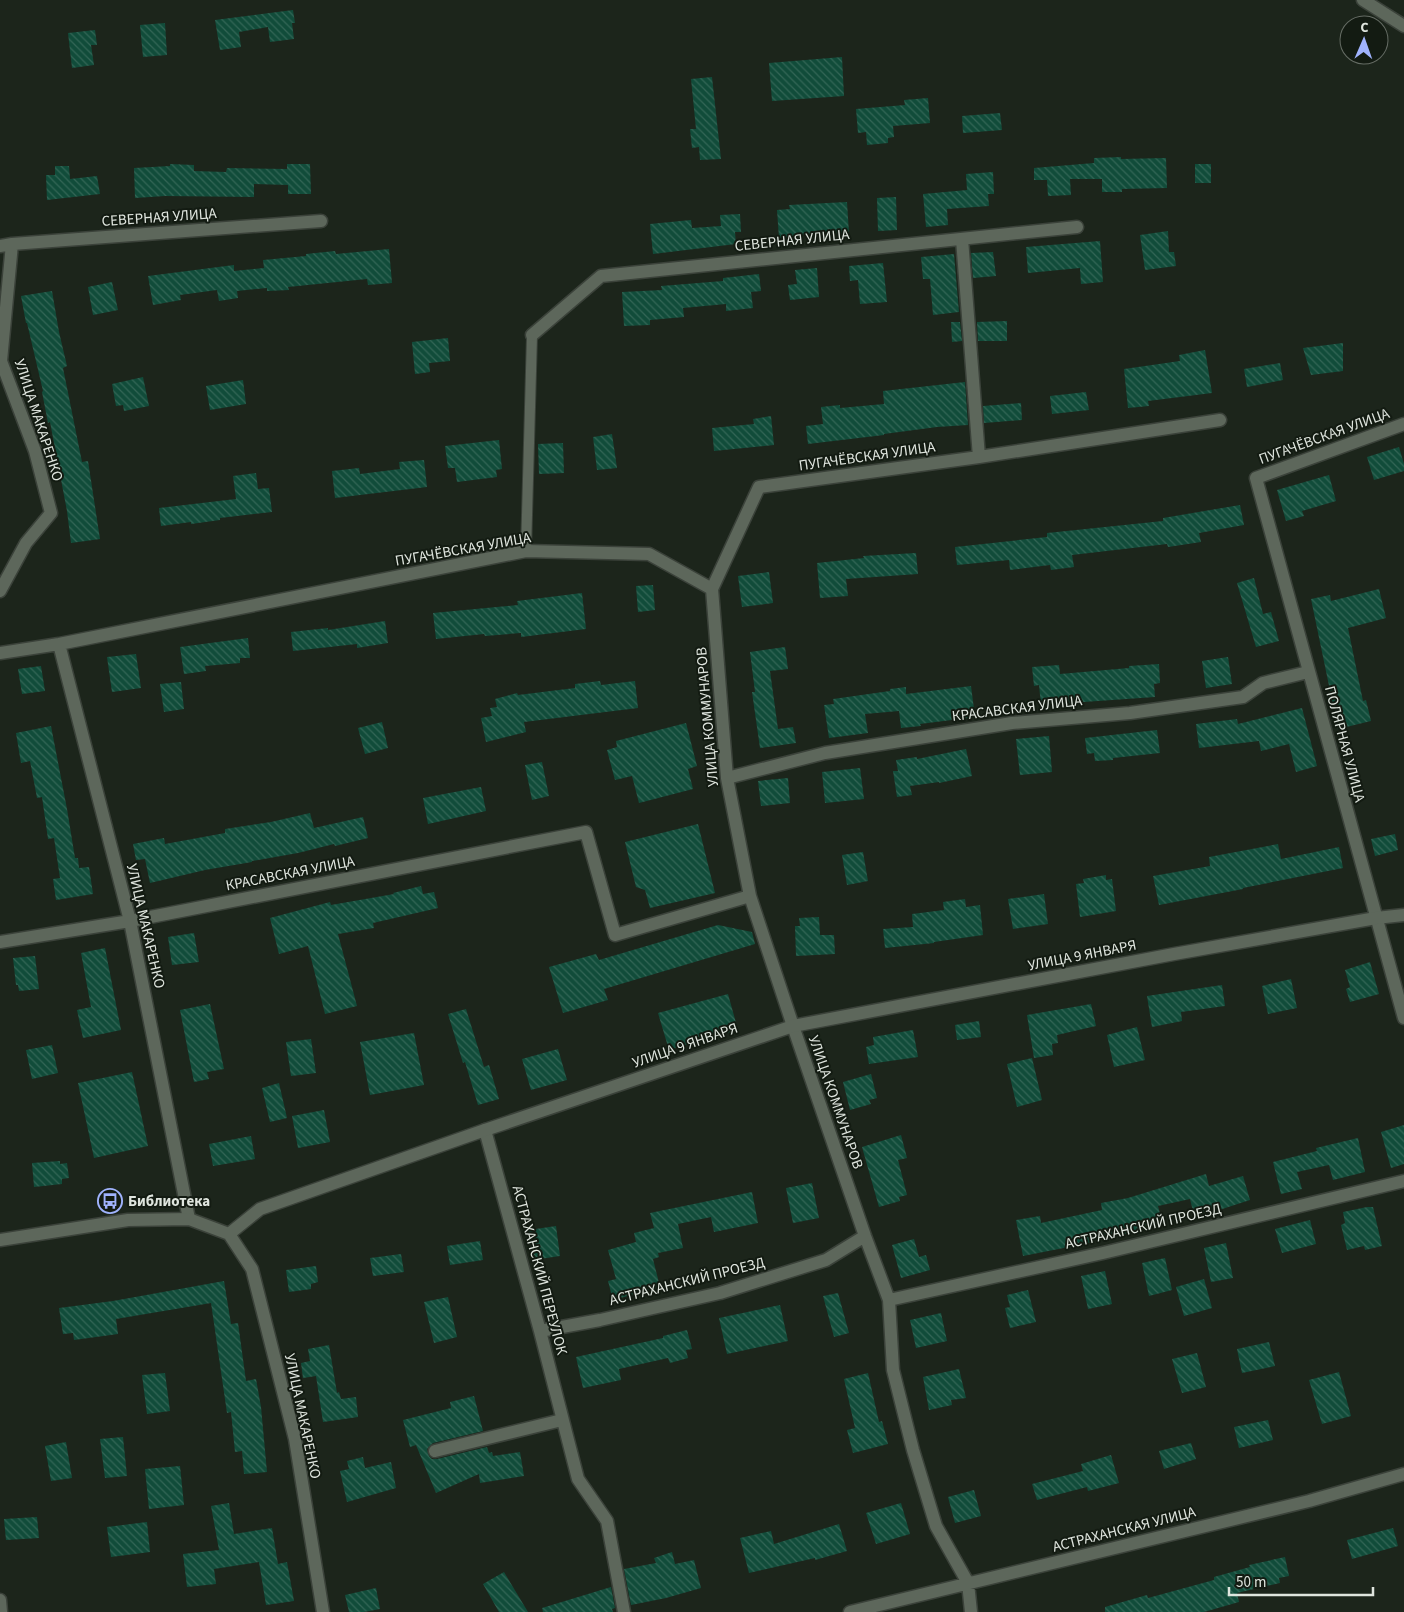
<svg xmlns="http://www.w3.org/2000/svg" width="1404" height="1612" viewBox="0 0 1404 1612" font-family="'Source Sans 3',sans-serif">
  <defs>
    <pattern id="building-back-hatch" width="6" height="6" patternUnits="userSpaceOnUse" patternTransform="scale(1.25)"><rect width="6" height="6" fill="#114c3a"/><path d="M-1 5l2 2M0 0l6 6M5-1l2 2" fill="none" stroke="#336656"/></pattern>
  </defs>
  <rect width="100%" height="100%" fill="#1c251b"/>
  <path fill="url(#building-back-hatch)" d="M293,10L295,23H292L294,39L270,42L268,27L239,32L241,47L220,50L215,20Z
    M165,23L167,55L143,57L140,25Z
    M95,30L97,45H91L94,65L72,68L68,33Z
    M842,57L844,96L772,101L769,63Z
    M712,77L721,159L700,160L699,147L692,148L690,129H696L691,79Z
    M928,98L930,123L893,126L894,137L888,138V143L867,145L866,132L858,133L856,109L905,105L904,100Z
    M1000,113L1002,130L963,133L962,116Z
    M1121,157V159L1166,158L1167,188L1122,189V192H1102V179H1070L1071,195L1048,196L1047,180H1034V168L1094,163V158Z
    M170,164L194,165V171L226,172L227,168L287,169V164H310L311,194H288V185L254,184V197L165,196L135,198L134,168L170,166Z
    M1195,164H1211V183H1195Z
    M55,166H69L70,179L97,176L100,194L47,200L46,175H55Z
    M993,172L994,194H988L989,206L947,209L948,225L926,227L923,194L967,190L966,174Z
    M896,197L897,230L878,231L877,198Z
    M847,202L849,233L807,234L779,238L777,210L790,209L789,205Z
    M740,214L741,232H735L736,244L653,254L650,224L691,220L692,228L721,226L720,215Z
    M1168,231L1169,252H1174L1176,266L1145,270L1140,235Z
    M1100,241L1103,282L1081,284L1080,268L1028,273L1026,247Z
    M389,249L392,283L368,285L367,279L288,287L289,290L267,291V288L237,291L238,298L219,301L217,290L180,295L181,300L153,305L148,276L234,265V271L264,268L263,260L306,256V254L335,251L336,254Z
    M993,252L996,276L973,278L971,253Z
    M954,254L959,312L933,315L930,279H923L921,257Z
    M883,263L887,302L860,304L858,280L850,281L849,266Z
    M817,268L819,297L790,300L788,285L797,284L795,270Z
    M759,274L761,291L751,292L753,308L726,311V304L683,308L684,317L650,320V325L624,326L622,292L662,290L661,286L723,281V278Z
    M112,282L118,310L93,315L88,287Z
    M52,291L59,332L67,366L63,368L82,462L88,461L100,539L71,543L67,511L50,422L48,423L42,392L43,391L27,323H26L21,296Z
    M1007,321V341H978L977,322Z
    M951,322H960L962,341L952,342Z
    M448,338L450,361L429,363L430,372L415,374L412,342Z
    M1343,343V371L1311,375L1303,348Z
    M1205,350L1212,393L1148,401L1149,406L1128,408L1124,369L1180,361L1179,355Z
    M1280,363L1283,380L1247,387L1244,369Z
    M143,377L149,406L124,411L123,405L116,406L112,384Z
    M243,380L246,404L210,410L206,386Z
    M965,382L968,425L937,427L884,434V435L808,444L806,426L823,424L821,407L840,405V408L884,404L883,391Z
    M1086,392L1089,410L1052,414L1050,396Z
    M1021,403L1022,420L984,423L983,406Z
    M771,416L774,445L714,451L712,428L754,424L753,419Z
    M612,434L617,468L597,470L593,437Z
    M499,440L502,469L496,470L497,477L457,482L455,468H448L445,446Z
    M563,443L564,473L539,474L538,444Z
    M1399,447L1404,464V471L1374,480L1367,457Z
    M424,460L427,487L335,498L332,471L359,468L360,474L400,469L399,462Z
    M256,473L258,489L269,488L272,512L220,518V520L191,524V522L161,526L159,508L236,499L233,476Z
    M1329,475L1336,501L1302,511L1304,516L1286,521L1277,490Z
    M1240,505L1244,525L1199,533L1201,542L1168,547L1167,544L1072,555L1074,567L1051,570L1050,565L1010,570L1009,560L957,565L955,547L1047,537V533L1163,521V518Z
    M916,553L918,574L846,579L848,596L820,598L817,563L864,558L863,556Z
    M769,572L773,603L742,607L738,576Z
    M1254,578L1263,614L1271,612L1279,641L1256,647L1237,583Z
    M653,585L655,610L638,612L636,586Z
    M1379,589L1386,618L1348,628L1363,701L1366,700L1371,721L1338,729L1311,599L1330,595L1331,601Z
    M582,593L586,629L521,637V633L485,636L484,634L436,639L433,613L518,605L517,601Z
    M385,621L388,643L357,648V644L293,651L291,632L328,628V630Z
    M248,638L250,658H240V663L205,666L206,671L184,674L180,647Z
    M785,647L788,669L770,671L778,729L793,727L796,743L760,748L752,692H755L750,652Z
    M136,654L141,688L112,692L107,657Z
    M1228,657L1232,684L1206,688L1202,661Z
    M1159,664L1160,683L1154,684L1155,697L1041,705L1039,685L1034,686L1032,667L1059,665L1060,674L1129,668V666Z
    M41,666L45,691L22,694L18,669Z
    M600,681L601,685L635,681L638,708L524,722L526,732L486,742L481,718L492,716L490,708L497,707L495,699L517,693L518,695L575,688V684Z
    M181,682L184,709L164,712L160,684Z
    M971,686L975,717L920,724L921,726L901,728L899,711L865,714L868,733L829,738L824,705L834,704L833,699L890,691V689L906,687V694Z
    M1302,708L1317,766L1296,772L1289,744L1261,751L1259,741L1199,748L1196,724L1237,719L1238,724Z
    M382,722L388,748L365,754L358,728Z
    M686,723L697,766L688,769L693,789L639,803L632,776L615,780L607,750L617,747L616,741Z
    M51,726L67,809L75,858H78L79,868L89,867L93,894L56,900L53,879L60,878L54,838L48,839L42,797L37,798L30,761L21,763L16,733Z
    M1157,730L1160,753L1113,758V760L1095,761L1094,753L1087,754L1085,738Z
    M1049,736L1052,772L1020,775L1016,739Z
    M966,749L972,776L939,783V782L910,786L912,795L897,797L893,771H898L896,760L917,757V759Z
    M542,762L549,796L532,800L525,765Z
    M860,768L864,799L825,803L822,772Z
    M788,778L790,803L761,806L758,781Z
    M481,787L486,811L428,824L423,798Z
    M310,813L314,828L363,817L368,838L335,846L334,844L298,853L252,861V862L205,870L150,883L145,859L136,860L133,844L164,838L165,844L225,833V829L271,822Z
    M698,824L715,893L650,908L645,890L636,887L625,842Z
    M1395,834L1398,850L1375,856L1371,839Z
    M1278,844L1281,859L1339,847L1343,868L1243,888V889L1159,905L1153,876L1210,866L1209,857Z
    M863,852L868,881L847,885L842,855Z
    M1106,875V880L1112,879L1116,911L1080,917L1076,884L1084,883L1083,879Z
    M421,886L423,894L434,892L438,908L373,923L374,928L338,934L357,1006L325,1014L308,946L279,954L270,918L330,902L331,905L394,894L393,893Z
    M1044,894L1048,924L1013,929L1008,899Z
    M965,899L966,907L980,905L983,935L934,942V943L885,948L883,929L913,927L912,914L944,910L943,902Z
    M819,917L820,935H834L835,954L796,956L795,926H800L799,918Z
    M718,925L752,932L755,944L604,989L608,1000L563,1013L549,967L596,954L599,960Z
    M194,933L199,962L172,965L168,937Z
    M105,948L121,1030L83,1038L77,1010L91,1007L81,953Z
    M35,956L39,989L19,991L18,985H16L13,958Z
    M1370,962L1379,994L1350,1002L1346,989L1350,987L1345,970Z
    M1291,979L1297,1008L1268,1014L1262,986Z
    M1222,985L1225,1006L1181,1012L1182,1021L1152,1027L1147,996Z
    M728,994L738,1030L669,1050L658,1013Z
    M210,1004L224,1069L207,1072L209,1079L194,1082L180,1010Z
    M1091,1004L1096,1026L1057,1035L1058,1043L1052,1044L1053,1055L1034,1058L1027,1015Z
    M466,1009L484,1067L489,1065L499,1099L478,1105L465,1062L463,1063L448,1014Z
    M979,1021L981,1037L957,1040L955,1025Z
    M1137,1027L1145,1060L1114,1067L1107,1035Z
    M913,1030L918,1057L869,1064L866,1047L874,1045L873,1037Z
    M414,1033L424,1085L370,1095L360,1042Z
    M311,1039L316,1073L291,1076L286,1042Z
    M52,1045L58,1073L32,1079L26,1050Z
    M558,1049L567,1080L531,1090L522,1059Z
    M1032,1058L1042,1100L1017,1107L1007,1064Z
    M132,1072L148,1146L94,1158L78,1083Z
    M871,1074L877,1098L869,1100L871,1104L850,1110L843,1082Z
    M279,1083L287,1118L270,1122L262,1088Z
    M324,1110L330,1142L298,1148L292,1116Z
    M1404,1125V1164L1391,1168L1381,1132Z
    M901,1135L907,1158L898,1160L907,1195L899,1197L900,1201L879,1207L862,1147Z
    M251,1136L255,1159L213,1166L209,1144Z
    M1358,1138L1365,1172L1333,1180L1329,1165L1297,1172L1302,1189L1281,1194L1273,1162L1317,1151L1316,1148Z
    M60,1161V1164L67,1163L69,1178L62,1179V1184L34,1187L32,1163Z
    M1206,1174L1209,1186L1243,1176L1250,1200L1216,1211V1213L1195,1219L1190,1199L1158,1206L1163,1225L1136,1232L1093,1240L1094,1242L1023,1256L1016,1220L1040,1216L1041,1223L1102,1210L1101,1203L1128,1198Z
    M812,1183L819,1218L793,1223L786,1188Z
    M752,1192L758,1223L714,1232L711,1217L678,1224L683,1248L658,1253L659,1257L653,1259L660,1287L613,1300L608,1281L616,1279L608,1250L636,1242L634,1233L654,1228L650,1213Z
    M1367,1207H1373L1382,1246L1365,1250L1364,1246L1347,1250L1341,1225L1345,1223L1343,1212Z
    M1310,1220L1316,1244L1282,1253L1275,1229Z
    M556,1226L560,1256L533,1260L529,1230Z
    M914,1239L919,1257L926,1255L930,1270L901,1278L892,1245Z
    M480,1241L483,1260L450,1265L447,1246Z
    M1226,1243L1233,1278L1211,1282L1204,1248Z
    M401,1254L404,1272L373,1276L370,1258Z
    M1165,1258L1172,1290L1149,1296L1142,1263Z
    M316,1266L318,1282L311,1284V1289L289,1292L286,1270Z
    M1105,1271L1112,1304L1088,1309L1081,1276Z
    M1204,1279L1212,1308L1184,1316L1176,1287Z
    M224,1281L231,1324L238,1323L246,1381L256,1379L261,1407L267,1472L244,1474L242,1451L235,1452L231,1412L227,1413L211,1303L116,1319L118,1334L74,1340L73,1333L63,1334L59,1308L113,1301Z
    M1028,1290L1036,1322L1010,1328L1005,1308L1010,1307L1007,1295Z
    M838,1293L849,1333L834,1337L823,1296Z
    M448,1297L457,1337L434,1343L424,1302Z
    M780,1305L788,1341L727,1354L719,1318Z
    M941,1313L947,1341L916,1348L910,1320Z
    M687,1330L692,1349L686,1350L688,1358L670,1363L668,1358L619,1369L621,1380L583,1388L576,1357L663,1338V1336Z
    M1269,1342L1275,1366L1242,1373L1237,1349Z
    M329,1345L337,1393L339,1392L341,1399L356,1397L358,1417L323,1422L316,1376L303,1378L301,1363L310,1361L308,1349Z
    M1197,1353L1206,1387L1182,1393L1172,1359Z
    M959,1369L966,1398L951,1400L952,1405L929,1410L923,1377Z
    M1339,1372L1351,1416L1322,1424L1309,1380Z
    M165,1373L170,1411L147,1414L142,1375Z
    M868,1373L879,1422L882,1421L888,1444L853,1453L847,1430L855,1428L844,1379Z
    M474,1396L483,1431L433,1443L427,1449L429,1456L432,1459H437L487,1447L489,1453L492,1452L493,1456L520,1452L524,1476L480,1483L479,1474L436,1493L416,1445L410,1447L403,1420L451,1408L450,1402Z
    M1268,1420L1273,1440L1239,1448L1234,1427Z
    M123,1437L127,1476L105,1478L100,1439Z
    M66,1442L72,1478L51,1481L45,1446Z
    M1191,1443L1196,1459L1164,1469L1159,1451Z
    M1111,1455L1119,1483L1088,1491L1087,1487L1037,1500L1032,1484L1083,1471L1081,1464Z
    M363,1457L365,1468L391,1462L396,1488L347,1502L340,1471L349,1469L347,1461Z
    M180,1466L184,1505L149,1509L145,1469Z
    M974,1490L981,1516L955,1523L948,1497Z
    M229,1503L234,1534L272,1528L278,1564L287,1562L294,1601L266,1605L259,1562L214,1569L216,1584L187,1587L183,1554L219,1550L211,1506Z
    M901,1503L910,1534L876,1544L866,1513Z
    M37,1517L39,1538L6,1540L4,1519Z
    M147,1522L150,1552L111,1557L107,1527Z
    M839,1524L847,1551L815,1560V1558L749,1573L740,1538L771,1531L774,1544Z
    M1393,1528L1398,1546L1352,1559L1347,1540Z
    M672,1552L675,1564L694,1560L701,1588L666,1598L631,1605L624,1569L656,1563L654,1558Z
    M1285,1557L1289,1576L1279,1578L1280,1583L1237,1593L1239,1602L1204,1612H1105V1607L1147,1595L1148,1598L1214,1580V1577L1250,1567L1249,1565Z
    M504,1572L528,1612H499L483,1584Z
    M611,1587L615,1608L612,1609L613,1612H543L542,1608Z
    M376,1588L380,1609L364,1612H349L345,1595Z"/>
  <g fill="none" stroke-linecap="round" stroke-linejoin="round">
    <defs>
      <path id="lane" d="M526,551L532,335"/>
      <path id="street" d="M1363,0L1404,26
        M962,239L979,457
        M0,246L12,244L321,221
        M532,335L601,276L1077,227
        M1404,424L1256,478L1404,1018
        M0,591L26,543L51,513L35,451L1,361L12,244
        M59,644L130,921L189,1219
        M0,653L59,644L526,551L649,554L712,589
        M727,778L825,753L1012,723L1130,713L1243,697L1263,683L1308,672
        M0,942L130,921L586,832L615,935L750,896
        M485,1130L540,1331L578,1479L607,1521L624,1612
        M889,1300L1103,1253L1404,1181
        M540,1331L600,1320L720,1293L826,1260L865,1236
        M435,1451L562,1420
        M0,1600L1,1612
        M850,1612L1309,1501L1404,1474
        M971,1612L968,1583L936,1526L913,1450L893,1370L889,1300L865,1236L793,1026L750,896L727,778L712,589L759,487L979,457L1220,420"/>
      <path id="secondary" d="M229,1234L260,1209L485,1130L793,1026L1174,954L1376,918L1404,915
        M229,1234L252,1269L295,1439L323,1612
        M0,1240L128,1220L189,1219L229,1234"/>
    </defs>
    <use href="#lane" stroke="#3b423a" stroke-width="12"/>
    <use href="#street" stroke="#3b423a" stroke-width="15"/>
    <use href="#secondary" stroke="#3b423a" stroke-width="15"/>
    <use href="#lane" stroke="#5d675b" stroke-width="10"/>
    <use href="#street" stroke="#5d675b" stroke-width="12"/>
    <use href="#secondary" stroke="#5d675b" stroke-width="12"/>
  </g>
  <defs>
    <symbol id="bus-ring" viewBox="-11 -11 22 22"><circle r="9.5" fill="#131b12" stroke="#a0b3fd" stroke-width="1.5"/><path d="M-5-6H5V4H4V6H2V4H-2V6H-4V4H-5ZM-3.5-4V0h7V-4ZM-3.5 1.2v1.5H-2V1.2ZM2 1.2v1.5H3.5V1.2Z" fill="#a0b3fd"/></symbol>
  </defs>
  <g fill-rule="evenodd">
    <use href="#bus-ring" x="96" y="1187" width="28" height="28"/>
  </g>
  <g text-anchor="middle" stroke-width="4" stroke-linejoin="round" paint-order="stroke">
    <g font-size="15" fill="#dfe5de" stroke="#131b12">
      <text transform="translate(159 217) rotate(-4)" y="5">СЕВЕРНАЯ УЛИЦА</text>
      <text transform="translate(792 240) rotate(-6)" y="5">СЕВЕРНАЯ УЛИЦА</text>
      <text transform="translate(39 420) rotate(72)" y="5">УЛИЦА МАКАРЕНКО</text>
      <text transform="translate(1324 436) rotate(-20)" y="5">ПУГАЧЁВСКАЯ УЛИЦА</text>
      <text transform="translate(867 456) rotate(-8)" y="5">ПУГАЧЁВСКАЯ УЛИЦА</text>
      <text transform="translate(463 549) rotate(-10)" y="5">ПУГАЧЁВСКАЯ УЛИЦА</text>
      <text transform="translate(1017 708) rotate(-7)" y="5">КРАСАВСКАЯ УЛИЦА</text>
      <text transform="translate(707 717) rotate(-95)" y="5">УЛИЦА КОММУНАРОВ</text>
      <text transform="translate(1345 744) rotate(75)" y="5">ПОЛЯРНАЯ УЛИЦА</text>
      <text transform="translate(290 873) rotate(-11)" y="5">КРАСАВСКАЯ УЛИЦА</text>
      <text transform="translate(146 926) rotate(77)" y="5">УЛИЦА МАКАРЕНКО</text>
      <text transform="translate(1082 955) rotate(-11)" y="5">УЛИЦА 9 ЯНВАРЯ</text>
      <text transform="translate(685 1045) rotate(-19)" y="5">УЛИЦА 9 ЯНВАРЯ</text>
      <text transform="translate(836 1102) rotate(71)" y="5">УЛИЦА КОММУНАРОВ</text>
      <text transform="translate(1143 1226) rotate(-13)" y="5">АСТРАХАНСКИЙ ПРОЕЗД</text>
      <text transform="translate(540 1270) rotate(75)" y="5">АСТРАХАНСКИЙ ПЕРЕУЛОК</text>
      <text transform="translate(687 1281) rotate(-14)" y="5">АСТРАХАНСКИЙ ПРОЕЗД</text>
      <text transform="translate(303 1416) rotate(78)" y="5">УЛИЦА МАКАРЕНКО</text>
      <text transform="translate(1124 1529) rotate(-14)" y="5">АСТРАХАНСКАЯ УЛИЦА</text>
    </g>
    <g font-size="15" font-weight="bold" fill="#dfe5de" stroke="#131b12" text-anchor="start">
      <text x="128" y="1206">Библиотека</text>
    </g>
  </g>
  <g transform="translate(1364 40) rotate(2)"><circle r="24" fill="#131b12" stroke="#656c64"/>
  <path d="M0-4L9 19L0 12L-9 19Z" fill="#a0b3fd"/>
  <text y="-8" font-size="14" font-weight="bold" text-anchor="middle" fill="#dfe5de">С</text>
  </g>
  <path d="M1229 1587v8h144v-8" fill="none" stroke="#dfe5de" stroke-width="2.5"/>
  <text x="1236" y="1587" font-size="15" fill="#dfe5de" stroke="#131b12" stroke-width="4" paint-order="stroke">50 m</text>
</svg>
